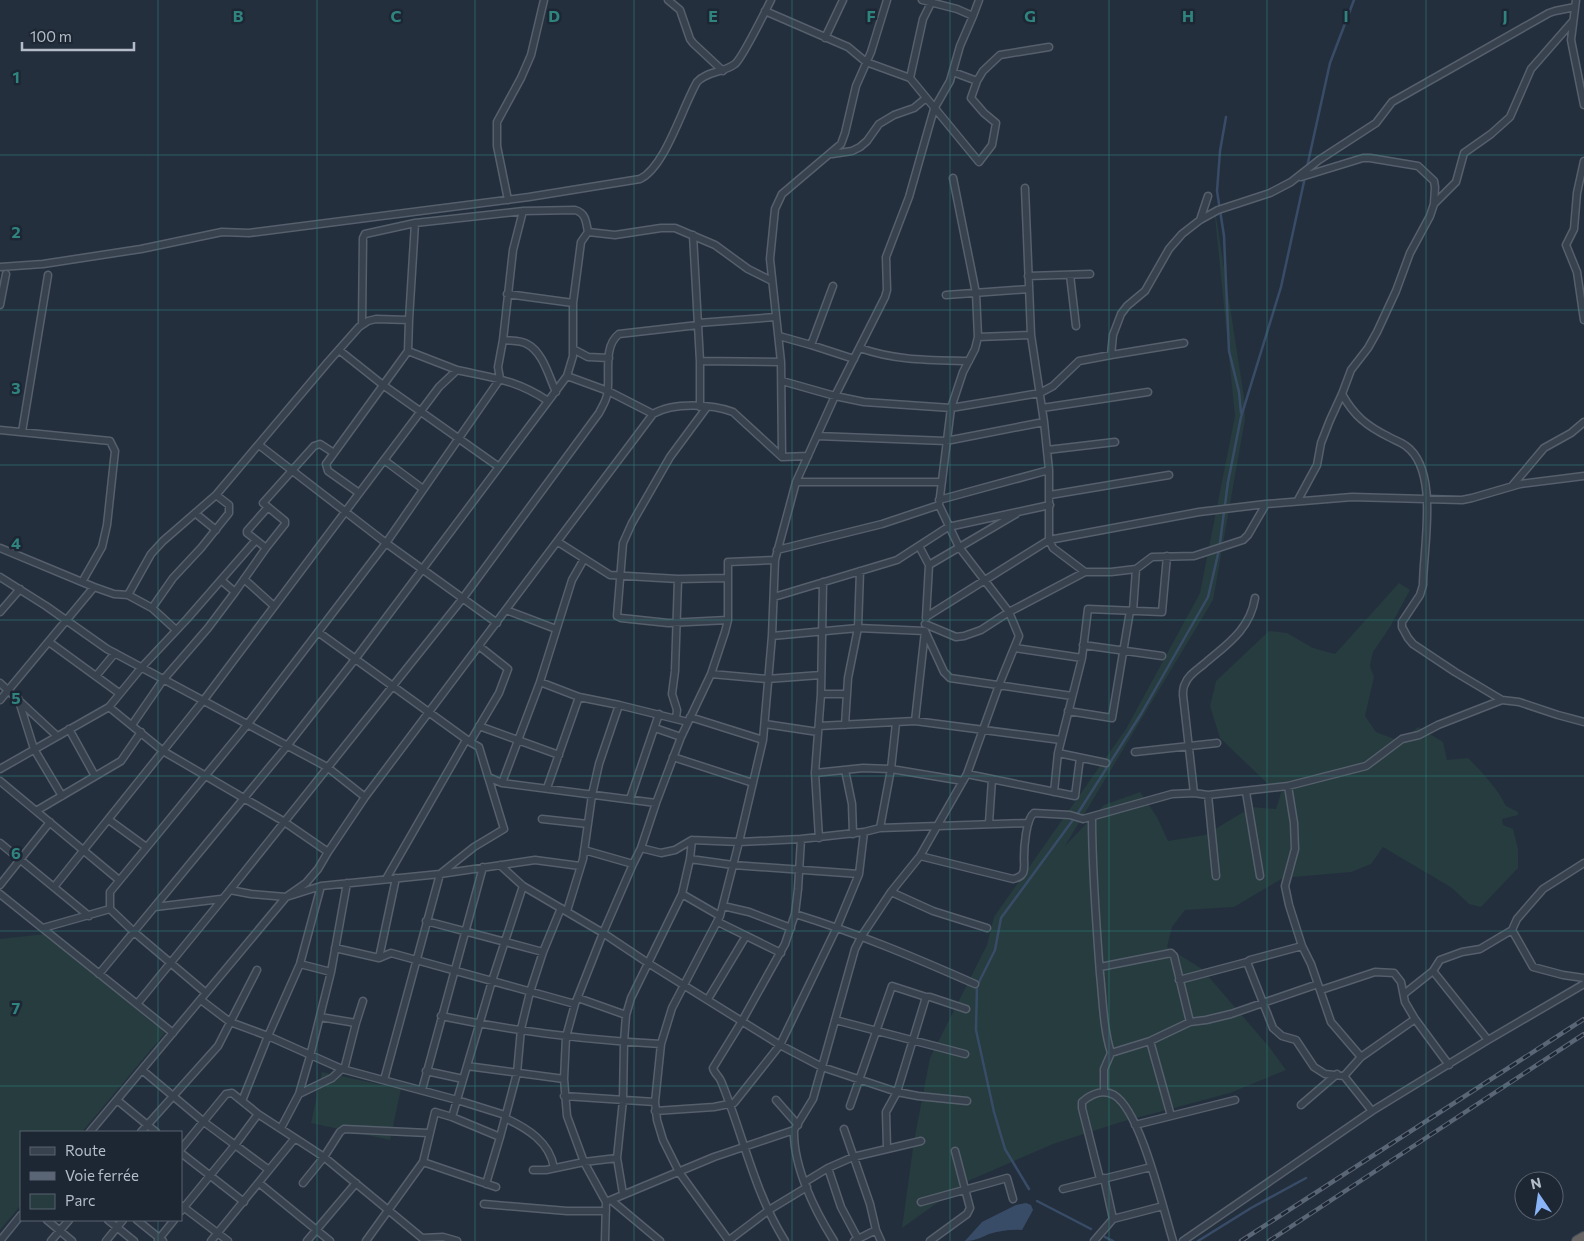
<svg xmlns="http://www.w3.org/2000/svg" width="1584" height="1241" viewBox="0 0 1584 1241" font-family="Commissioner,sans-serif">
  <rect width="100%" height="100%" fill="#242f3e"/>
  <path fill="#263c3f" d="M1213,197L1244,397L1245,419L1213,600L1065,846L1104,805L1140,792L1157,817L1168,841L1205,835L1252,807L1276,809L1282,790L1268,784L1220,738L1210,706L1216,681L1269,631L1287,633L1313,648L1335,654L1399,583L1410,590L1390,627L1373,652L1370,666L1374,677L1365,716L1376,732L1402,742L1418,727L1443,742L1447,760L1468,758C1482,772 1498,789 1506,806L1518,812V815L1502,819L1503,825L1513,829L1518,849V868L1481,907L1469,904L1452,888L1383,847L1371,864L1351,872L1283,878L1234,907L1185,910L1172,927L1167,947L1202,969L1270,1048L1286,1070L1230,1093L1121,1122L1053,1144L968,1181L902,1228L914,1141L930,1058L987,945L994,917L1126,729L1200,593L1235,416Z
    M46,934L165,1033L82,1132H21V1205L0,1230V939Z
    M322,1072L401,1089L390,1140L311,1123Z"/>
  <path fill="#394c67" d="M1026,1203L1031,1205L1033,1210L1022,1230C1011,1229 999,1231 989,1234C980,1238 975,1241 965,1241L982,1222L1016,1205Z"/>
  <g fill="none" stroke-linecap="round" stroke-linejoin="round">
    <path stroke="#394c67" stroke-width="2.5" d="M1226,117L1220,151L1217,191L1224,236L1229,351L1239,392L1241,413
      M1307,167L1330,63L1354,0
      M1029,1189L1005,1149L994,1112L976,1030L977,986L995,950L1001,918L1078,813L1141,714L1208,597L1219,550L1228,482L1241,417L1281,287L1305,177
      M1037,1201L1091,1229
      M1105,1237L1113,1241
      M1198,1241L1251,1208L1306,1178"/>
    <defs>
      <path id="minor" d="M668,0L680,10L690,39L693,43L723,71
        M1576,0L1571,40L1584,105
        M765,11L848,47L866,62L910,78L979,162L992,145L996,123L984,113L971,98L977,81
        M973,16L979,0
        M825,38L843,0
        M953,72L977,81L983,71L1000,55L1049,47
        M910,78L923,19L932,1
        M832,154L852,151L860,147L867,141L879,124L894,115L914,108L926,98
        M1584,161L1577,193L1574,229L1566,245L1577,272L1584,320
        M1025,188L1031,335L1044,422L1049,470V540L1053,548L1085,572H1111L1136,569L1152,557L1194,556L1243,540L1248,535L1266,504L1352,497L1462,500L1472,498L1520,484L1584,476
        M508,200L497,146V122L521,78L531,55L544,0
        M1434,204L1456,182L1464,153L1491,134L1510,117L1531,69L1573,21
        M523,211L513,250L503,340C511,341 521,340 527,344C543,352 549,377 556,392
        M1200,220L1208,196
        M588,232L615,235L661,228H675L715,245L748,269L772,281
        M693,235L700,361V407
        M0,267L43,264L141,249L222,232L249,233L529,197L640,179C665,167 682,108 697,82C707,71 723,73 735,64C742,58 765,12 771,0
        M1070,275L1076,326
        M1028,276L1090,274
        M507,294L573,303
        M946,295L1029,289
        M0,305L6,274
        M698,323L776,317
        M362,325L363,238L365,234L415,223
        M779,336L811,345L854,359
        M978,337L1031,335
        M811,345L833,286
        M860,348C896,361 932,360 969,361
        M573,349L588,357L609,358
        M339,350L383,385L499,467
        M408,351L409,320L415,223L523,211L575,210C586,213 586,222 588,232
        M1111,355L1184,343
        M700,361L781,362
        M567,376L608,391L653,414C673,402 712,404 733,412L782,457L808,456
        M782,381L835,396L864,402L951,408L1040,393L1053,386L1079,361L1111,355L1113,335L1121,314L1127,306L1145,291L1169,249L1182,234L1200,220L1218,210L1270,193L1291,182L1319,160L1376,123L1392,102L1549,13L1555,11L1575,7
        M1342,394C1354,416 1367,426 1389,437C1394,440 1401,442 1406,446C1440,471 1423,547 1423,585L1420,595L1402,622V627L1408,638L1413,644L1455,672L1502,700L1519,702L1558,715L1584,722
        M707,407L670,457L632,523L623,543L617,616L621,618L668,623L728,620
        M1042,408L1148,392
        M0,430L110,441L115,451L107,525L102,547L82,582
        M22,432L48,275
        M817,436L946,441L1044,422
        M259,445L386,543L497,623
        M1047,450L1115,442
        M782,457L781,362L770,259L775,209L782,194L841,144L845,133L856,86L871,52L887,0
        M384,460L423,489
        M796,482H941
        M1512,486L1544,448L1571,433L1584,422
        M359,493L328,471L326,464L408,351L457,370
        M1050,495L1169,475
        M939,500L1049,470
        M1298,500L1317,465L1321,443L1330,420L1342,394L1351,370L1368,348L1377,332L1396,291L1410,253L1430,216L1434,204L1435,187L1434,181L1418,166L1370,158H1363L1301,177
        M195,513L216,530
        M256,540L247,533V531L268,507
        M558,542L610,575L678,579L727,578
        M919,546L929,565L926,618
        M0,548L94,587L114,594L128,595L152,608L176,630
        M777,550L882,524L939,505
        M929,565L1016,514
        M0,577L46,606L107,649L327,767L365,797
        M244,579L274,606
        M235,592L266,548L285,524V521L263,503L314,446L320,444L334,453
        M128,595L151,554L163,541L216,495L328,362L359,327L368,321L376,319L409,320
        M774,597L897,560L948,527L1050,505
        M152,608L173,578L201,548L229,513V505L216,495
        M506,610L556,629
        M1133,611L1136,569
        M0,612L20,589
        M926,617L1049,540L1199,512L1266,504
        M925,624L956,637L964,636L981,630L1009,612L1085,572
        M318,632L470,742L479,747L504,829L474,847L440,874L384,1080
        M772,636L858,628L925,631L944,672L950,678L1072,696
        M49,642L119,693
        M1083,645L1162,656
        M1015,648L1082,658
        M711,674L767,679L821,675
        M96,676L115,653
        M540,682L579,697L619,705L688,722
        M0,683L57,736
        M821,694L823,582
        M18,698L34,749L62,796
        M0,700L94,587
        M109,707L163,751L283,821L328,852
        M1068,711L1112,718L1130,611
        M690,717L763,740
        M676,718L677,710L672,694L675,671L678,579
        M915,721L925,631
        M765,724L818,732
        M132,725L163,680L208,628L235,592L222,581
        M845,725L848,678L858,628L860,571
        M479,726L559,755
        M819,726L915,721L1061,740
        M655,728L681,737
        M69,729L95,776
        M470,742L499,693L508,669L479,646
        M1135,752L1217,743
        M1058,753L1106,763
        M673,757L753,783
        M0,769L109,707L141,668L187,619L256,540L266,548
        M845,770L852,804L853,834
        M815,773L863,768L891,769L963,781
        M967,774L1075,796L1080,758
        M488,777L502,783L656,803
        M0,781L119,880
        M502,783L540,682L572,580L584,559
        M1288,786L1294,823L1295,849L1285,886L1289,905L1302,946L1250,960L1247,962L1273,1028L1282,1036L1296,1040L1314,1067L1325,1074L1344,1076L1372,1111
        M547,788L579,697
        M1054,792L1058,753L1082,658L1088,609L1162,612L1167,556
        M1246,792L1260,876
        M1194,793L1208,795L1288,786L1366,766L1402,739L1419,735L1438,725L1502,700
        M1208,795L1216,876
        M630,799L659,714
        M36,811L121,761L141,732
        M1092,818C1092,870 1096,922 1100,974C1103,1001 1103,1027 1111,1053
        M542,819L588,824
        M109,820L146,847
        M989,823L992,779
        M880,828L891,769L896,723
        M819,838L815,773L821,694H847
        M0,843L89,916
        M641,848L661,853L675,850L692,840L739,842L801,839L864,832L880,828L1028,823
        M584,850L633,864
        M920,856L1013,879C1017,878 1021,877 1023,873C1025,869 1024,862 1024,858C1024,847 1026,819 1034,813L1070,815L1083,819L1172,794L1194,793L1183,695C1183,692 1183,687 1185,684C1188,675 1197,670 1204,664C1226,645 1250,630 1255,598
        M690,859L733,865L859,874
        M500,865L523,886L603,933L648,963L780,1045L822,1067L897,1092L918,1096L967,1101
        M386,879L466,740
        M0,885L50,822
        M54,887L203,701L439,387L457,370C493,378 517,380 548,401
        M230,890L251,894L286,897L321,886L440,874L535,860L580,866
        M891,892L933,911L987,928
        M0,894L173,1033
        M682,894L720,916
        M723,906L749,912L791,928
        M155,907L221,899
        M567,911L583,859L592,795L599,764L619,705
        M795,914C857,933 916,958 975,984
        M426,921L543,952
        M718,922L781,953
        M43,928L110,909
        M1512,930L1533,967L1563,975L1584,978
        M1302,946L1311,964L1331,1022L1361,1057
        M335,948L379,958L391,953L575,1004
        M379,958L396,878
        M300,964L331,972
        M1100,967L1171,953L1174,956L1190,1022
        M1433,971L1488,1040
        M99,974L287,746L356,658L567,376L573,356V303L581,242L588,232
        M1179,980L1247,962
        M1321,990L1375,972L1394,973L1401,982L1405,1002L1415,1019
        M206,993L134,932L110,909V892L247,725L386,543L500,379L498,367L503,340
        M1404,994L1433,971L1440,960L1462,952L1480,949L1512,930L1517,919L1543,889L1584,863
        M578,998L626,1015
        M708,999L746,936
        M201,1000L230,1022L268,1036L342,1069L457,1100L505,1115
        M137,1004L230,890L463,598L599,413C602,407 606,401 607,395C611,377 602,347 619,334L698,325
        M441,1016C513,1031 587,1040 661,1044
        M320,1017L356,1023
        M835,1020L965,1054
        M1150,1041L1171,1116
        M467,1066L564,1079
        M142,1070L204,1122L269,1170
        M426,1071L463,1079
        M1344,1076L1361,1057L1415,1019L1449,1065
        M422,1090L483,867
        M1104,1091V1069L1111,1053L1150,1041L1190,1022L1206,1020L1231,1014L1318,984
        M299,1094L332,1078L345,1066L356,1023L363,1001
        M564,1096L655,1102
        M117,1100L156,1132
        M776,1100L798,1125
        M242,1101L268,1036L300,964L321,886
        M1301,1105L1337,1074
        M850,1106L892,986L926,997H930L966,1009
        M655,1111L714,1107L734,1103L780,1045L837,927L859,874L864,832
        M452,1117L492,981L523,886
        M505,1118C527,1128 550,1142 554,1168
        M1135,1125L1235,1100
        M281,1128L299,1094L310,1056L331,972L347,883
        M844,1129L870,1204L876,1230L881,1241
        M794,1130C793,1167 815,1211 834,1241
        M90,1132L286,897L306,883L318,869L328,852L365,797L653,414
        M141,1132L218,1046L257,970
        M887,1148L886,1112L897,1092L926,997
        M181,1149L226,1094L232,1093L258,1114L324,1157L422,1238L443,1237L457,1241
        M181,1153L244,1202
        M423,1162L496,1187
        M828,1168L841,1207L858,1239
        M533,1170H546L584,1162L617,1158
        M1100,1179L1082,1108V1102C1091,1094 1103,1089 1114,1095C1141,1111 1163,1209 1173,1241
        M805,1182L828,1168L853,1157L921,1141
        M259,1183L330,1241
        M303,1183L324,1157L340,1132L344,1129L428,1133
        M486,1184L500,1137L517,1073L521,1029L530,992L543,952L561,908
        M1063,1189L1151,1167
        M623,1194L617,1158L623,1100L624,1042L626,1015L631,998L682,894L690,859L692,840
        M611,1200L660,1241
        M606,1202L714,1157L794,1130L813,1099L855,949L861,937L891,892L920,856L967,774L999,685L1019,636L1009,612L959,547L939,505L951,408L963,372L975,349L978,337L976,293L953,178
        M921,1202L1007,1178L1013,1199
        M484,1204L567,1211H606
        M182,1206L228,1241
        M181,1211L235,1145L258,1114
        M1113,1219L1163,1206
        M47,1220L72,1241
        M108,1220L134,1241
        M137,1220L163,1241
        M158,1240L174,1220
        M0,1241L21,1215
        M51,1241L69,1220
        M106,1241L123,1220
        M211,1241L295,1138
        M307,1241L356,1183
        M366,1241L423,1162L435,1112L452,1117L500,1137
        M605,1241L606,1202L584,1162L567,1116L564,1079L566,1037L575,1004L603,933L633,864L641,848L656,803L681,737L711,674L725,632L728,620V562L775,560
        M728,1241L769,1210L807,1187
        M729,1241L679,1172L663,1140L657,1120L655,1102L661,1044L672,1008L720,916L739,842L763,740L772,636L775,560L796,482L835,396L885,297L887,290L886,257L909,197L934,109L950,81L960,46L973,16L957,9L922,0
        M785,1241C754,1192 743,1134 721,1081C719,1076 714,1073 713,1068L742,1021L785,944L795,914L798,889L801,839
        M854,1241L876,1230
        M930,1241L967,1214L970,1208L955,1151
        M1094,1241L1113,1219L1104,1178
        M1183,1241L1372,1111L1488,1040L1584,984"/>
      <path id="trunk" d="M1577,1241L1584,1237"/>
    </defs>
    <use href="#minor" stroke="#565f6c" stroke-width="9"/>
    <use href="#trunk" stroke="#434c59" stroke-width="12"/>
    <use href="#minor" stroke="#38414e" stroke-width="6"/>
    <use href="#trunk" stroke="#656462" stroke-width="10"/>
    <defs>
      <path id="rail" d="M1241,1241L1584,1019
        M1269,1241L1584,1034"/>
    </defs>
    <use href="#rail" stroke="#5a6575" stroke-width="4.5"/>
    <use href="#rail" stroke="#1d2633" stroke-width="2.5" stroke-dasharray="8" stroke-linecap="butt"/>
  </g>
  <path fill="none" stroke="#308480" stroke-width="1" stroke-opacity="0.55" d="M158,0V1132M317,0V1241M475,0V1241M634,0V1241M792,0V1241M950,0V1241M1109,0V1241M1267,0V1241M1426,0V1241M0,155H1584M0,310H1584M0,465H1584M0,620H1584M0,776H1584M0,931H1584M0,1086H1584M158,1220V1241"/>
  <g font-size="16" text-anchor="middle" font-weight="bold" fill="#308480" stroke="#1d2633" stroke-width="5" stroke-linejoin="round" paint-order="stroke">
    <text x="238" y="22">B</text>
    <text x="396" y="22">C</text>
    <text x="554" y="22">D</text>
    <text x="713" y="22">E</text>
    <text x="871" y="22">F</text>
    <text x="1030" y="22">G</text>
    <text x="1188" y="22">H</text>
    <text x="1346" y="22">I</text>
    <text x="1505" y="22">J</text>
    <text x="16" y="83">1</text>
    <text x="16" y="238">2</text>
    <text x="16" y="394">3</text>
    <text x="16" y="549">4</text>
    <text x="16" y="704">5</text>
    <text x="16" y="859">6</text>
    <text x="16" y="1014">7</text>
  </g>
  <rect x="20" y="1131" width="162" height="90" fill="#1d2633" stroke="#59626f"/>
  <rect x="30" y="1147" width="25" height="8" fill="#38414e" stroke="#59626f"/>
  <text x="65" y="1156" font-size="15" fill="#b4bcc9">Route</text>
  <rect x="30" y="1172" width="25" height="8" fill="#5a6575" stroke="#59626f"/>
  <text x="65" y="1181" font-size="15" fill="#b4bcc9">Voie ferrée</text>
  <rect x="30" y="1194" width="25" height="15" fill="#263c3f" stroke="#59626f"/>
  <text x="65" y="1206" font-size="15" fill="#b4bcc9">Parc</text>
  <g transform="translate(1539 1196) rotate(347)"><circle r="24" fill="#1d2633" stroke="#59626f"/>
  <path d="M0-4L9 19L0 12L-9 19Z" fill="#8ab4f8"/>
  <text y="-8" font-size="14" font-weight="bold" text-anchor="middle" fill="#b4bcc9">N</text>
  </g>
  <path d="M22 42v8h112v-8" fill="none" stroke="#b4bcc9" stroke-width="2.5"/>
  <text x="30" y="42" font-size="15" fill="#b4bcc9" stroke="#1d2633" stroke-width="4" paint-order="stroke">100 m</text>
</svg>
